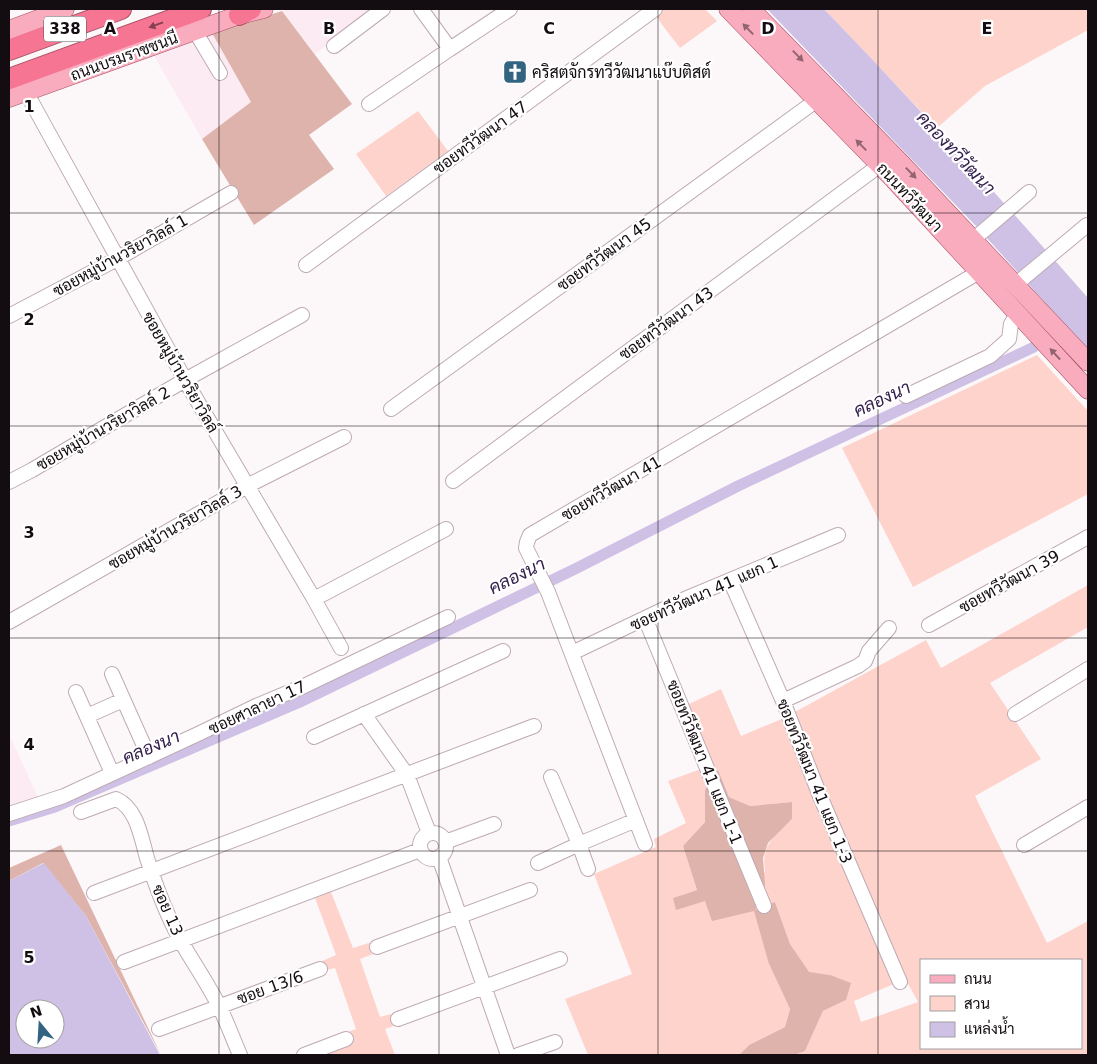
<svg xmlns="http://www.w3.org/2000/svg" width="1097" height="1064" viewBox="0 0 1097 1064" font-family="'DejaVu Sans',Sarabun,sans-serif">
  <rect width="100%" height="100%" fill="#fcf8fa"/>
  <path fill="#fdebf4" d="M288,9H373L315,54L282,11Z
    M212,33L251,102L202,139L154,56Z
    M9,734L38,797L9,806Z"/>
  <path fill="#fed3cc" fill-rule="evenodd" d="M652,9H705L717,21L680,48L663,26Z
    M824,9H1088V30L985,86L937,128Z
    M418,111L448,151L386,196L356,154Z
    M1037,355L1088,411V494L913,587L842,448Z
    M1088,585V627L990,683L1041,759L975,796L1047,943L1088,921V1055H794L805,1051L823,1011L846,1000L830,975L809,973L790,944L775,902L769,964L790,1009L785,1027L749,1045L739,1055H588L565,999L632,974L594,874L656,847L654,839L686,823L668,781L701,769L687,705L721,689L741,736L784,718L926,640L941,668ZM718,771L729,797L750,806L792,802V819C774,837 761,844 765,872L673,898L697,890L683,846L705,822V790ZM921,960H1081V1048H921ZM906,980L918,1002L861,1022L854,1001L896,983Z
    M331,892L353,948L372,942L376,953L360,959L380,1017L391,1014L397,1025L385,1029L395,1055H326V1054L345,1033L356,1029L335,968L323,971L320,962L336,955L315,898Z"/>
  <path fill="#deb3ac" d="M282,11L352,104L309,135L334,169L254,225L202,139L251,102L212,33Z
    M718,770L729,797L750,806L792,802V819L768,843L763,858L765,885L755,910L775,902L790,944L809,972L830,975L851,983L846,1000L823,1011L805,1051L794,1055H739L749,1045L785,1027L790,1009L769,964L754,911L712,921L705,901L676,910L673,898L697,890L683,846L705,822V790Z
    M61,845L161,1055L86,916L43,863L9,881V868Z"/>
  <path fill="#cec1e5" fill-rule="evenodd" d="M767,9H824C915,103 1002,200 1088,298V350L976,226Z
    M44,863L86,916L160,1055H9V881ZM25,1009H55V1039H25Z"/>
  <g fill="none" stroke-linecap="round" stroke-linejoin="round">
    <path stroke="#cec1e5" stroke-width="11" d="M9,821L55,807L300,702L575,569L738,486L1034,347"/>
    <defs>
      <path id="minor" d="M421,9L450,49L510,9
        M195,31L220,73
        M334,46L383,9
        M26,92L185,380L314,599L341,648
        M369,104L450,49
        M974,239L1029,192
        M306,265L655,9
        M1015,285L1087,225
        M9,316L117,259L231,193
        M906,396L990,356L1009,339L1011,324L1018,313
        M391,409L817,100
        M453,481L880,165
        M9,482L32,470L185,380L302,315
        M730,580L783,701L820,796L900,982
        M314,599L446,529
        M645,618L764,906
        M9,622L247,486L344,437
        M929,625L1088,537
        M572,653L685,599L838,535
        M112,674L149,757
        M76,692L112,773
        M783,701L858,666L865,661L869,651L889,628
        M364,714L407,775L429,833
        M1015,714L1088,669
        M87,716L123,700
        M314,737L503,651
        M551,777L579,844L636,820
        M81,812L116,799C137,808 141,837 147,858C156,887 167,916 182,943C194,964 208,984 219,1006C227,1022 233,1039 240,1055
        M9,814L64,796L198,734L256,706L304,686L448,617
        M420 846a13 13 0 1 1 26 0a13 13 0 1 1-26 0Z
        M445,842L494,824
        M645,844L548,592L526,548L527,542L530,535L979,272
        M1024,845L1088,807
        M439,857L508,1055
        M538,863L579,844L588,869
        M94,893L534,726
        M377,947L530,890
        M124,962L420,850
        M398,1019L560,959
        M159,1029L320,969
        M304,1055L346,1039
        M518,1055L555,1042"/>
      <path id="major" d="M728,9L894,180L1088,390
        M751,9L902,164L1088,362
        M9,30L65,9
        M9,98L239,15L264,9"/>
      <path id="highway" d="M239,15L251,9
        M9,50L121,9
        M9,79L201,9"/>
    </defs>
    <use href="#minor" stroke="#beaab4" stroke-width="16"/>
    <use href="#major" stroke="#a65064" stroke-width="19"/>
    <use href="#highway" stroke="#a65064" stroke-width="22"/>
    <use href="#minor" stroke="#fff" stroke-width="14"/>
    <use href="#major" stroke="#f9acbe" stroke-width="18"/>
    <use href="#highway" stroke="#f57592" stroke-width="20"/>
  </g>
  <defs><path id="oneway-solid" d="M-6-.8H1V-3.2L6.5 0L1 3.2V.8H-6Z" transform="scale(1.25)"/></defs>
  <use fill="#844051" href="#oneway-solid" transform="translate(156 25) rotate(160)"/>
  <g fill="#926470">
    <use href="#oneway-solid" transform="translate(748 29) rotate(-134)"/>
    <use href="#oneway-solid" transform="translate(798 56) rotate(46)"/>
    <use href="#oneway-solid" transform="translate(861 145) rotate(-134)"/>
    <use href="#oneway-solid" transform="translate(911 173) rotate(46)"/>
    <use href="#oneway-solid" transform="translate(1055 354) rotate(-133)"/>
  </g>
  <path fill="none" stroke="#130c10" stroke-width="1" stroke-opacity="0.55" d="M219,9V1055M439,9V1055M658,9V1055M878,9V1055M9,213H1088M9,426H1088M9,638H1088M9,851H1088"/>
  <defs>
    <symbol id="church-square" viewBox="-11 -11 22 22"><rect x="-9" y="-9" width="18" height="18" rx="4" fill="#326482" stroke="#fff"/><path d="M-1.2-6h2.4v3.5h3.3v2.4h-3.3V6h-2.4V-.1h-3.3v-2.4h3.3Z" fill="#fff"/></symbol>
  </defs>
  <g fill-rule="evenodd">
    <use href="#church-square" x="501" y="58" width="28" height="28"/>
  </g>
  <g text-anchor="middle" stroke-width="4.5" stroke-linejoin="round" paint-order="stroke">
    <rect fill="#fff" stroke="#5a5558" stroke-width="1" x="44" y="16.5" width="42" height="25" rx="4"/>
    <g font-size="15" font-weight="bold" fill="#130c10">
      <text x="65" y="34">338</text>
    </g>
    <g font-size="16" fill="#130c10" stroke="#fff">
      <text transform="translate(124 56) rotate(-20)" y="6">ถนนบรมราชชนนี</text>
      <text transform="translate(480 137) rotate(-36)" y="6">ซอยทวีวัฒนา 47</text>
      <text transform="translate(910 197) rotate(47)" y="6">ถนนทวีวัฒนา</text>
      <text transform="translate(604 254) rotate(-36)" y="6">ซอยทวีวัฒนา 45</text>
      <text transform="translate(120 255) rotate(-29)" y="6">ซอยหมู่บ้านวริยาวิลล์ 1</text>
      <text transform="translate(666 323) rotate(-36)" y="6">ซอยทวีวัฒนา 43</text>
      <text transform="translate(181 372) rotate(60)" y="6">ซอยหมู่บ้านวริยาวิลล์</text>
      <text transform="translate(103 428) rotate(-30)" y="6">ซอยหมู่บ้านวริยาวิลล์ 2</text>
      <text transform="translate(611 488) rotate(-30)" y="6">ซอยทวีวัฒนา 41</text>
      <text transform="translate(175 527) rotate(-30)" y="6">ซอยหมู่บ้านวริยาวิลล์ 3</text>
      <text transform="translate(1009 581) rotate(-29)" y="6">ซอยทวีวัฒนา 39</text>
      <text transform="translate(704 593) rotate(-24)" y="6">ซอยทวีวัฒนา 41 แยก 1</text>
      <text transform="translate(257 707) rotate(-25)" y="6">ซอยศาลายา 17</text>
      <text transform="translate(705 762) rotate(68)" y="6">ซอยทวีวัฒนา 41 แยก 1-1</text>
      <text transform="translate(815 781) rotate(68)" y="6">ซอยทวีวัฒนา 41 แยก 1-3</text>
      <text transform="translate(168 910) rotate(66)" y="6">ซอย 13</text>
      <text transform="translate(270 987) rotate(-20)" y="6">ซอย 13/6</text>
    </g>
    <g font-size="16" fill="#130c10" stroke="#fff" text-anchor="start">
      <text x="532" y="78">คริสตจักรทวีวัฒนาแบ๊บติสต์</text>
    </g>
    <g font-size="18" font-style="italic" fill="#34204d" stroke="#fff">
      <text transform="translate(956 153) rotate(47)" y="6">คลองทวีวัฒนา</text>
      <text transform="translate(882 399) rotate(-25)" y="6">คลองนา</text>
      <text transform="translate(517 576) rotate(-26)" y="6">คลองนา</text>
      <text transform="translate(151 747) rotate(-23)" y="6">คลองนา</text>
    </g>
  </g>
  <g font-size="16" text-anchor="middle" font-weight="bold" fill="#130c10" stroke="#fff" stroke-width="4.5" stroke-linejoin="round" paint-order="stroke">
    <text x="110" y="34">A</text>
    <text x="329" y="34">B</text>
    <text x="549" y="34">C</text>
    <text x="768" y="34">D</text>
    <text x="987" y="34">E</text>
    <text x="29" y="112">1</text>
    <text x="29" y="325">2</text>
    <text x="29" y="538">3</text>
    <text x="29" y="750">4</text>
    <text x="29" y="963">5</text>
  </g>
  <rect width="1097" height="1064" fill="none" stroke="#130c10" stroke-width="20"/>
  <rect x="920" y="959" width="162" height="90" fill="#ffffff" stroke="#a19e9f"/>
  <rect x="930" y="975" width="25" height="8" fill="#f9acbe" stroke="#a19e9f"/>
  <text x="964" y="984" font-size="15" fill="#130c10">ถนน</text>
  <rect x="930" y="996" width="25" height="15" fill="#fed3cc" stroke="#a19e9f"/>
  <text x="964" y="1009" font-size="15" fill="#130c10">สวน</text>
  <rect x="930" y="1022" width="25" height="15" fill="#cec1e5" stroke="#a19e9f"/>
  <text x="964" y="1034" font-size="15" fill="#130c10">แหล่งน้ำ</text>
  <g transform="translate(40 1024) rotate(342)"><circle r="24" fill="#ffffff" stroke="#a19e9f"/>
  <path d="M0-4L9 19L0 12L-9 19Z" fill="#326482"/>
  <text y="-8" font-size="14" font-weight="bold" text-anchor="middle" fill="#130c10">N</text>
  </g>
</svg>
